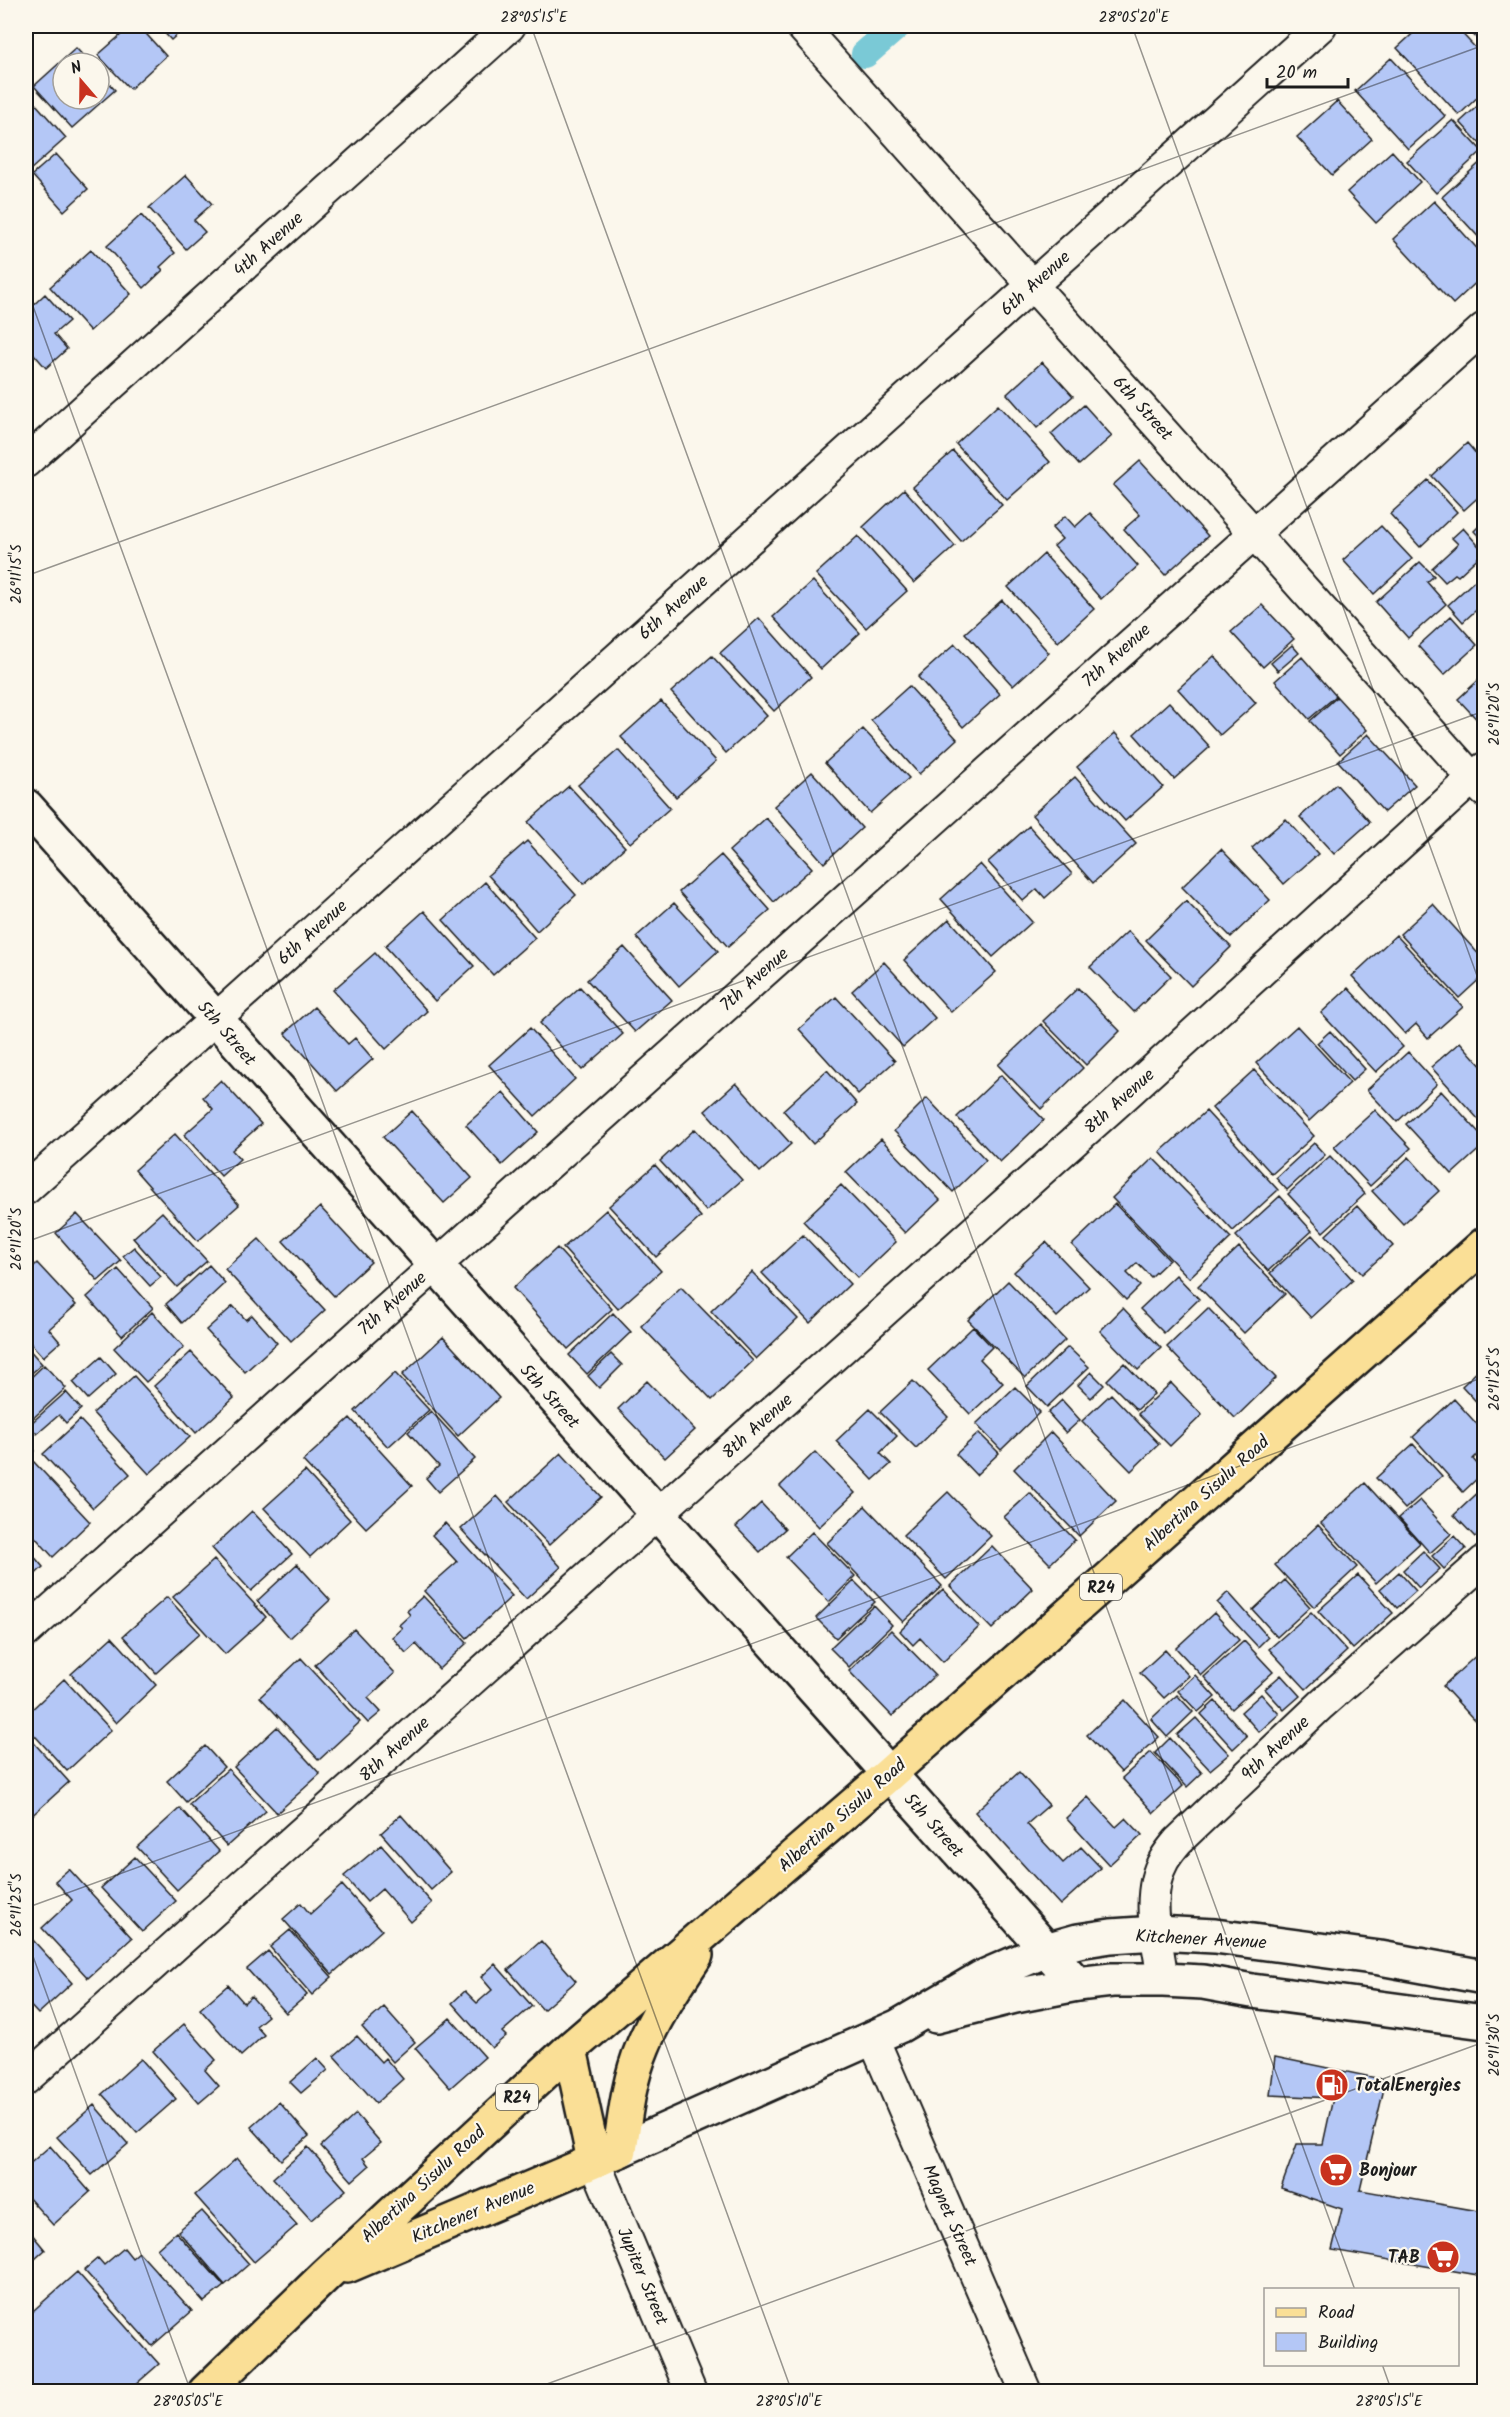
<svg xmlns="http://www.w3.org/2000/svg" width="1510" height="2417" viewBox="0 0 1510 2417" font-family="Kalam,sans-serif">
  <rect width="100%" height="100%" fill="#fbf7ec"/>
  <filter id="ink" filterUnits="userSpaceOnUse"><feTurbulence type="fractalNoise" baseFrequency=".0167" numOctaves="2"/><feDisplacementMap in="SourceGraphic" scale="12" xChannelSelector="R" yChannelSelector="G"/><feConvolveMatrix kernelMatrix="1 2 1 2 8 2 1 2 1" color-interpolation-filters="sRGB"/></filter>
  <g filter="url(#ink)">
    <g fill="none" stroke-linecap="round" stroke-linejoin="round">
      <path stroke="#7ac9d6" stroke-width="28" d="M865,54L897,26"/>
    </g>
    <path fill="#b4c7f6" stroke="#1c1c1c" stroke-width="1.5" d="M131,26H139L166,56L130,89L98,55Z
      M158,26H187L171,40Z
      M1421,26H1455L1484,57V91L1459,115L1397,48Z
      M1465,26H1484V46Z
      M76,48L90,63H63V99H99V73L115,90L72,128L34,86Z
      M1391,58L1445,116L1408,149L1355,91Z
      M26,93L66,138L29,171L26,167Z
      M1484,100V144L1482,146L1460,122Z
      M1337,101L1372,139L1332,175L1297,137Z
      M1453,120L1482,151L1436,193L1407,161Z
      M1392,151L1420,182L1376,223L1347,192Z
      M56,154L88,189L64,211L32,175Z
      M1484,159V243L1442,197Z
      M186,175L212,204L194,220L205,232L186,249L149,208Z
      M1434,201L1484,256V275L1453,304L1393,239Z
      M141,215L175,253L160,267L163,270L144,288L107,246Z
      M91,250L131,294L90,331L50,287Z
      M45,294L69,321L54,334L67,349L46,368L26,345V312Z
      M1042,362L1073,396L1037,428L1007,394Z
      M998,405L1050,462L1007,500L956,444Z
      M1084,405L1112,436L1079,465L1051,434Z
      M1467,443L1484,463V492L1464,510L1432,476Z
      M953,451L1002,505L961,541L913,487Z
      M1140,461L1208,536L1165,575L1124,529L1140,515L1113,485Z
      M1428,480L1457,512L1420,547L1390,514Z
      M904,489L955,546L914,583L863,527Z
      M1090,513L1138,566L1101,599L1054,546L1062,539L1052,528L1065,516L1075,527Z
      M1484,521V542L1474,531Z
      M1381,526L1412,559L1374,594L1343,560Z
      M1463,528L1484,552L1458,576L1455,574L1445,582L1432,568L1458,544L1452,538Z
      M858,536L907,591L866,628L816,574Z
      M1044,554L1094,609L1058,642L1008,587Z
      M1420,562L1434,576L1427,582L1446,604L1408,638L1376,602Z
      M1484,572V603L1463,622L1448,605Z
      M813,581L860,633L821,669L773,617Z
      M1002,600L1049,653L1013,686L965,633Z
      M1262,605L1294,639L1263,667L1231,632Z
      M1451,616L1477,645L1444,675L1418,646Z
      M759,618L811,677L774,711L720,653Z
      M955,644L1000,694L963,727L918,677Z
      M1292,645L1299,653L1278,671L1271,663Z
      M712,656L767,716L726,753L671,692Z
      M1214,656L1256,703L1220,735L1178,689Z
      M1302,657L1336,696L1309,719L1275,681Z
      M1484,675V725L1483,726L1458,699Z
      M909,686L957,739L919,774L871,720Z
      M1337,697L1367,730L1340,754L1310,721Z
      M661,701L716,761L676,797L621,737Z
      M1169,702L1210,747L1174,779L1134,734Z
      M863,729L909,778L870,813L825,763Z
      M1115,733L1163,787L1125,821L1077,767Z
      M1368,734L1415,785L1384,812L1338,761Z
      M618,750L670,808L630,843L578,785Z
      M812,772L862,828L824,863L774,806Z
      M1075,777L1136,844L1093,883L1032,815Z
      M1336,784L1370,822L1334,854L1300,817Z
      M569,786L625,847L584,884L528,822Z
      M766,818L812,868L774,902L729,851Z
      M1286,819L1318,854L1284,884L1252,848Z
      M1029,826L1072,874L1045,898L1037,889L1023,901L988,862Z
      M527,841L576,895L537,931L488,875Z
      M1221,849L1270,900L1231,937L1182,887Z
      M721,855L770,910L728,947L679,892Z
      M980,864L1032,922L993,957L941,899Z
      M485,882L535,938L493,975L443,920Z
      M1186,901L1231,947L1191,986L1146,940Z
      M674,903L718,951L679,986L636,937Z
      M1433,904L1484,960V975L1459,998L1400,934Z
      M424,911L474,966L435,1001L385,946Z
      M949,919L996,972L951,1012L904,960Z
      M1128,931L1171,976L1134,1012L1090,967Z
      M1396,935L1463,1007L1428,1038L1416,1024L1405,1034L1352,976Z
      M624,947L672,1000L635,1032L587,980Z
      M375,953L427,1011L386,1049L333,990Z
      M884,962L935,1018L903,1047L852,991Z
      M580,987L623,1034L582,1070L540,1023Z
      M1078,988L1120,1031L1086,1065L1043,1021Z
      M1348,988L1403,1047L1376,1072L1321,1013Z
      M836,997L895,1061L858,1094L799,1029Z
      M314,1007L348,1044L355,1038L373,1059L337,1091L285,1033Z
      M1041,1024L1083,1068L1041,1109L998,1065Z
      M1297,1026L1350,1083L1309,1121L1256,1063Z
      M530,1028L575,1079L535,1116L489,1065Z
      M1330,1031L1365,1069L1352,1081L1317,1043Z
      M1460,1042L1484,1069V1115L1479,1120L1431,1067Z
      M1408,1052L1437,1084L1397,1122L1367,1090Z
      M827,1070L857,1104L813,1144L783,1110Z
      M1254,1070L1314,1136L1272,1174L1212,1108Z
      M1001,1075L1044,1120L1000,1162L957,1117Z
      M221,1080L261,1124L232,1150L240,1159L221,1176L184,1135L213,1109L203,1097Z
      M736,1083L791,1144L760,1172L705,1111Z
      M1441,1091L1484,1138V1145L1452,1174L1406,1124Z
      M503,1092L538,1132L502,1165L466,1125Z
      M927,1098L986,1160L953,1192L894,1131Z
      M1375,1110L1411,1148L1370,1186L1334,1147Z
      M412,1111L472,1178L444,1203L383,1137Z
      M1206,1111L1278,1190L1233,1231L1160,1152Z
      M695,1129L742,1180L706,1211L660,1161Z
      M175,1134L239,1205L198,1241L135,1170Z
      M881,1139L940,1200L905,1233L846,1172Z
      M1314,1143L1325,1155L1287,1190L1276,1178Z
      M1330,1156L1365,1194L1323,1232L1288,1194Z
      M1409,1157L1439,1191L1403,1224L1372,1191Z
      M1153,1158L1231,1238L1189,1278L1112,1198Z
      M655,1165L701,1217L656,1257L609,1206Z
      M841,1185L896,1242L858,1278L803,1221Z
      M1280,1196L1312,1231L1268,1271L1236,1236Z
      M1115,1204L1169,1260L1151,1277L1137,1263L1127,1273L1140,1286L1126,1300L1072,1245Z
      M1357,1206L1393,1246L1362,1274L1326,1235Z
      M320,1207L371,1262L334,1296L283,1241Z
      M606,1210L661,1271L618,1309L563,1248Z
      M162,1212L207,1261L177,1287L133,1238Z
      M77,1214L121,1261L98,1281L56,1233Z
      M803,1235L850,1284L810,1323L762,1273Z
      M1312,1235L1353,1280L1311,1318L1270,1273Z
      M259,1239L325,1310L291,1341L225,1269Z
      M1046,1242L1089,1287L1057,1317L1014,1272Z
      M134,1247L161,1277L150,1286L123,1256Z
      M1239,1247L1285,1294L1244,1333L1198,1286Z
      M557,1248L612,1309L568,1349L513,1288Z
      M37,1263L76,1305L49,1329L60,1342L43,1357L26,1338V1274Z
      M209,1265L225,1283L182,1323L166,1304Z
      M118,1269L153,1308L122,1336L87,1297Z
      M752,1272L798,1319L756,1359L711,1311Z
      M1176,1275L1199,1299L1164,1333L1140,1309Z
      M1008,1281L1065,1340L1025,1378L968,1320Z
      M681,1287L753,1361L712,1400L641,1326Z
      M233,1306L246,1320L252,1315L277,1343L245,1372L206,1330Z
      M1123,1308L1161,1348L1138,1370L1100,1331Z
      M1208,1308L1276,1378L1235,1418L1167,1347Z
      M152,1312L184,1347L146,1382L114,1348Z
      M613,1313L631,1332L587,1374L569,1355Z
      M973,1327L992,1347L980,1359L1003,1383L970,1414L928,1370Z
      M443,1337L499,1398L458,1436L402,1375Z
      M26,1346L42,1364L26,1378Z
      M1068,1347L1089,1367L1047,1407L1027,1386Z
      M191,1352L234,1398L196,1433L154,1386Z
      M611,1354L622,1365L599,1388L588,1376Z
      M101,1357L116,1374L88,1399L73,1382Z
      M1124,1363L1154,1394L1137,1410L1107,1380Z
      M44,1365L66,1388L30,1421L26,1416V1382Z
      M1484,1365V1410L1462,1386Z
      M1091,1372L1104,1385L1091,1398L1078,1385Z
      M395,1373L429,1410L388,1447L355,1411Z
      M134,1376L190,1437L149,1474L93,1413Z
      M647,1381L695,1430L665,1458L618,1409Z
      M913,1381L948,1417L916,1448L880,1412Z
      M1171,1383L1202,1415L1170,1446L1138,1414Z
      M1015,1387L1040,1412L1001,1450L976,1424Z
      M66,1392L81,1409L66,1423L59,1415L37,1434L29,1425Z
      M1111,1394L1159,1444L1131,1471L1082,1421Z
      M1454,1399L1484,1432V1448L1473,1459L1484,1472L1463,1492L1413,1437Z
      M1062,1400L1080,1420L1066,1433L1048,1413Z
      M870,1409L897,1436L880,1453L891,1464L873,1480L836,1441Z
      M431,1411L475,1459L438,1492L426,1478L439,1466L408,1432Z
      M350,1418L412,1486L366,1528L303,1461Z
      M80,1420L130,1474L93,1508L43,1454Z
      M1051,1432L1116,1501L1079,1536L1014,1469Z
      M979,1433L999,1453L976,1475L956,1454Z
      M26,1440L35,1451L26,1460Z
      M1413,1444L1442,1476L1405,1509L1376,1478Z
      M815,1452L855,1493L819,1527L780,1486Z
      M561,1453L601,1497L549,1545L508,1502Z
      M33,1461L90,1522L53,1557L26,1527V1468Z
      M305,1471L350,1520L310,1557L264,1508Z
      M1365,1483L1420,1543L1376,1583L1321,1523Z
      M1484,1487V1529L1475,1537L1454,1515Z
      M948,1492L991,1536L946,1579L903,1535Z
      M1030,1493L1075,1540L1050,1564L1004,1517Z
      M497,1496L561,1567L526,1599L461,1529Z
      M1420,1500L1451,1534L1430,1553L1399,1518Z
      M761,1503L785,1529L760,1552L736,1527Z
      M865,1506L942,1586L903,1622L827,1543Z
      M252,1511L292,1554L251,1591L212,1548Z
      M445,1523L512,1596L467,1638L424,1591L457,1562L432,1535Z
      M1318,1525L1357,1567L1314,1607L1275,1565Z
      M812,1532L855,1576L829,1602L786,1557Z
      M1454,1536L1466,1549L1444,1569L1432,1556Z
      M992,1546L1033,1589L992,1629L950,1586Z
      M26,1547L43,1567L26,1583Z
      M1423,1551L1440,1569L1419,1588L1403,1570Z
      M214,1560L266,1617L225,1654L173,1597Z
      M297,1564L330,1600L290,1638L257,1601Z
      M1399,1572L1416,1591L1397,1608L1380,1589Z
      M1358,1575L1393,1613L1353,1649L1318,1611Z
      M1285,1580L1310,1607L1277,1637L1253,1610Z
      M854,1581L875,1602L836,1638L816,1618Z
      M943,1589L979,1627L943,1662L920,1638L913,1645L900,1631Z
      M1228,1592L1268,1637L1258,1647L1217,1603Z
      M423,1596L467,1643L439,1669L416,1644L406,1653L392,1637L402,1628L399,1625L410,1615L407,1611Z
      M167,1597L200,1633L156,1673L123,1636Z
      M874,1606L892,1625L849,1667L830,1648Z
      M1311,1612L1347,1651L1306,1689L1269,1649Z
      M1214,1613L1239,1640L1201,1675L1176,1648Z
      M354,1629L395,1673L368,1698L381,1712L368,1723L315,1665Z
      M891,1630L935,1675L892,1716L849,1671Z
      M112,1637L156,1685L116,1723L71,1674Z
      M1244,1641L1273,1672L1232,1709L1204,1677Z
      M1165,1650L1189,1676L1164,1698L1140,1673Z
      M1480,1652L1484,1657V1719L1478,1724L1443,1686Z
      M301,1658L360,1722L319,1760L260,1697Z
      M1195,1675L1215,1697L1198,1712L1178,1691Z
      M1281,1675L1300,1696L1284,1710L1265,1689Z
      M64,1679L111,1730L67,1771L26,1726V1715Z
      M1261,1694L1279,1714L1259,1732L1241,1712Z
      M1177,1695L1193,1712L1167,1737L1151,1719Z
      M1125,1700L1159,1737L1121,1772L1087,1735Z
      M1215,1701L1247,1736L1233,1749L1201,1714Z
      M1196,1718L1229,1754L1210,1770L1177,1735Z
      M277,1727L320,1774L277,1813L234,1767Z
      M26,1734L69,1782L27,1820L26,1818Z
      M1170,1738L1202,1773L1187,1787L1155,1753Z
      M205,1746L224,1767L186,1802L167,1781Z
      M1151,1752L1183,1786L1154,1813L1122,1778Z
      M228,1769L266,1811L227,1846L189,1804Z
      M1019,1772L1049,1805L1027,1824L1063,1863L1081,1847L1101,1868L1060,1905L975,1812Z
      M1088,1797L1116,1827L1126,1818L1142,1835L1109,1865L1066,1818Z
      M180,1808L219,1851L177,1890L137,1847Z
      M401,1815L451,1872L431,1890L381,1833Z
      M381,1845L432,1903L411,1922L382,1889L367,1902L344,1876Z
      M135,1857L176,1901L142,1932L101,1888Z
      M69,1869L132,1938L88,1978L42,1928L72,1900L55,1881Z
      M342,1885L382,1930L332,1974L283,1919L301,1903L310,1914Z
      M290,1930L332,1977L312,1995L270,1947Z
      M32,1939L72,1983L38,2014L26,2001V1944Z
      M541,1941L576,1981L543,2010L508,1970Z
      M268,1951L307,1995L286,2013L247,1969Z
      M495,1964L532,2006L502,2032L506,2036L492,2048L452,2003L465,1991L477,2003L492,1990L481,1977Z
      M228,1985L244,2003L251,1996L268,2016L256,2026L264,2035L241,2056L200,2009Z
      M384,2007L415,2042L393,2062L362,2027Z
      M450,2018L485,2057L450,2088L415,2048Z
      M184,2024L216,2060L205,2070L219,2086L199,2103L153,2051Z
      M357,2036L381,2062L385,2058L403,2079L376,2103L334,2056Z
      M1275,2057L1386,2080L1360,2190L1484,2212V2276L1332,2250L1342,2209L1281,2188L1297,2144H1323L1333,2098L1270,2095Z
      M317,2058L328,2070L301,2093L290,2082Z
      M141,2059L176,2099L137,2133L102,2094Z
      M279,2102L309,2136L281,2160L251,2127Z
      M94,2105L128,2144L92,2175L57,2137Z
      M356,2114L381,2143L363,2158L369,2166L352,2181L321,2146Z
      M50,2146L90,2192L53,2225L26,2195V2167Z
      M308,2147L346,2190L311,2220L273,2178Z
      M237,2158L297,2225L254,2262L195,2195Z
      M202,2211L249,2264L225,2285L178,2231Z
      M26,2227L45,2250L26,2267Z
      M176,2232L224,2286L204,2302L157,2249Z
      M124,2248L132,2258L139,2252L192,2311L152,2346L84,2270L98,2258L104,2265Z
      M77,2272L159,2364L127,2392H26V2317Z"/>
    <g fill="none" stroke-linecap="round" stroke-linejoin="round">
      <defs>
        <path id="minor" d="M801,26L1484,791
          M26,462L510,26
          M26,1189L1321,26
          M26,1632L1484,328
          M1163,1980C1158,1944 1144,1894 1164,1860C1168,1853 1173,1847 1178,1841L1321,1705L1484,1561
          M873,2038L1026,2392
          M26,2079L1117,1103L1484,768
          M594,2160L691,2392"/>
        <path id="tertiary" d="M26,806L1077,1984"/>
        <path id="secondary" d="M936,2016L1015,1996L1077,1984L1112,1980H1163L1203,1982L1252,1991L1484,2022
          M620,2150L899,2026L981,1978L1046,1950L1078,1941L1111,1936L1156,1933L1215,1936L1380,1958L1484,1977"/>
        <path id="primary" d="M570,2049L594,2160
          M347,2266L620,2150C625,2115 629,2079 643,2046C656,2014 677,1984 696,1955
          M205,2392L326,2275L570,2049L888,1775L1484,1245"/>
      </defs>
      <use href="#minor" stroke="#1c1c1c" stroke-width="34"/>
      <use href="#tertiary" stroke="#1c1c1c" stroke-width="38"/>
      <use href="#secondary" stroke="#1c1c1c" stroke-width="38"/>
      <use href="#primary" stroke="#1c1c1c" stroke-width="38"/>
      <use href="#minor" stroke="#fbf7ec" stroke-width="30"/>
      <use href="#tertiary" stroke="#fbf7ec" stroke-width="33"/>
      <use href="#secondary" stroke="#fbf7ec" stroke-width="33"/>
      <use href="#primary" stroke="#fadf96" stroke-width="33"/>
    </g>
  </g>
  <path fill="none" stroke="#1c1c1c" stroke-width="1.5" stroke-opacity="0.45" d="M531,26L1355,2290M1132,26L1484,995M26,287L792,2392M26,576L1484,45M26,1242L1484,711M26,1908L1484,1377M26,1937L191,2392M1382,2364L1392,2392M525,2392L1484,2042"/>
  <defs>
    <symbol id="fuel-disc" viewBox="-11 -11 22 22"><circle r="9.5" fill="#c8321e" stroke="#fbf7ec"/><path d="M-5.5-6h7V0h2V4h1.3V-2.5L3-4.5l.8-.8L6-3V5H2.5V1h-1V6h-7ZM-4.2-4.7v3.2H.2V-4.7Z" fill="#fff"/></symbol>
    <symbol id="supermarket-disc" viewBox="-11 -11 22 22"><circle r="9.5" fill="#c8321e" stroke="#fbf7ec"/><path d="M-6-5.5h2.5l.6 2H6L4.5 2H-2.5L-4.4-4H-6ZM-1.5 3.2a1.3 1.3 0 1 0 .1 0ZM3 3.2a1.3 1.3 0 1 0 .1 0Z" fill="#fff"/></symbol>
  </defs>
  <g fill-rule="evenodd">
    <use href="#fuel-disc" x="1313" y="2066" width="38" height="38"/>
    <use href="#supermarket-disc" x="1317" y="2151" width="38" height="38"/>
    <use href="#supermarket-disc" x="1424" y="2238" width="38" height="38"/>
  </g>
  <g text-anchor="middle" stroke-width="4.5" stroke-linejoin="round" paint-order="stroke">
    <g fill="#fbf7ec" stroke="#5f5e5a" stroke-width="1.5">
      <rect x="1080" y="1574" width="42" height="26" rx="4.5"/>
      <rect x="496" y="2084" width="42" height="26" rx="4.5"/>
    </g>
    <g font-size="16" font-weight="bold" fill="#1c1c1c">
      <text x="1101" y="1593">R24</text>
      <text x="517" y="2103">R24</text>
    </g>
    <g font-size="18" fill="#1c1c1c" stroke="#fbf7ec">
      <text transform="translate(268 244) rotate(-42)" y="6">4th Avenue</text>
      <text transform="translate(1035 283) rotate(-42)" y="6">6th Avenue</text>
      <text transform="translate(1143 408) rotate(48)" y="6">6th Street</text>
      <text transform="translate(673 607) rotate(-42)" y="6">6th Avenue</text>
      <text transform="translate(1116 655) rotate(-42)" y="6">7th Avenue</text>
      <text transform="translate(312 932) rotate(-42)" y="6">6th Avenue</text>
      <text transform="translate(754 979) rotate(-42)" y="6">7th Avenue</text>
      <text transform="translate(227 1033) rotate(49)" y="6">5th Street</text>
      <text transform="translate(1119 1101) rotate(-42)" y="6">8th Avenue</text>
      <text transform="translate(392 1303) rotate(-42)" y="6">7th Avenue</text>
      <text transform="translate(550 1396) rotate(48)" y="6">5th Street</text>
      <text transform="translate(757 1426) rotate(-42)" y="6">8th Avenue</text>
      <text transform="translate(1206 1493) rotate(-42)" y="6">Albertina Sisulu Road</text>
      <text transform="translate(1275 1748) rotate(-43)" y="6">9th Avenue</text>
      <text transform="translate(394 1749) rotate(-42)" y="6">8th Avenue</text>
      <text transform="translate(842 1815) rotate(-41)" y="6">Albertina Sisulu Road</text>
      <text transform="translate(934 1825) rotate(48)" y="6">5th Street</text>
      <text transform="translate(1201 1939) rotate(3)" y="6">Kitchener Avenue</text>
      <text transform="translate(423 2184) rotate(-43)" y="6">Albertina Sisulu Road</text>
      <text transform="translate(473 2212) rotate(-23)" y="6">Kitchener Avenue</text>
      <text transform="translate(950 2215) rotate(66)" y="6">Magnet Street</text>
      <text transform="translate(643 2276) rotate(67)" y="6">Jupiter Street</text>
    </g>
    <g font-size="18" font-weight="bold" fill="#1c1c1c" stroke="#fbf7ec" text-anchor="start">
      <text x="1355" y="2091">TotalEnergies</text>
      <text x="1359" y="2176">Bonjour</text>
      <text x="1420" y="2263" text-anchor="end">TAB</text>
    </g>
  </g>
  <rect width="1510" height="2417" fill="none" stroke="#fbf7ec" stroke-width="66"/>
  <rect x="1264" y="2288" width="195" height="78" fill="#fbf7ec" stroke="#a29f99" stroke-width="1.5"/>
  <rect x="1276" y="2308" width="30" height="9" fill="#fadf96" stroke="#a29f99" stroke-width="1.5"/>
  <text x="1318" y="2318" font-size="18" fill="#1c1c1c">Road</text>
  <rect x="1276" y="2333" width="30" height="18" fill="#b4c7f6" stroke="#a29f99" stroke-width="1.5"/>
  <text x="1318" y="2348" font-size="18" fill="#1c1c1c">Building</text>
  <g transform="translate(81 81) rotate(340)"><circle r="28" fill="#fbf7ec" stroke="#a29f99" stroke-width="1.5"/>
  <path d="M0-4.5L10 22L0 15L-10 22Z" fill="#c8321e"/>
  <text y="-9" font-size="16" font-weight="bold" text-anchor="middle" fill="#1c1c1c">N</text>
  </g>
  <path d="M1267 78v9h81v-9" fill="none" stroke="#1c1c1c" stroke-width="3"/>
  <text x="1276" y="78" font-size="18" fill="#1c1c1c" stroke="#fbf7ec" stroke-width="4.5" paint-order="stroke">20 m</text>
  <rect x="33" y="33" width="1444" height="2351" fill="none" stroke="#1c1c1c" stroke-width="2"/>
  <g font-size="15" text-anchor="middle" fill="#1c1c1c">
    <text x="534" y="22">28°05'15"E</text>
    <text x="1134" y="22">28°05'20"E</text>
    <text transform="translate(16 574) rotate(-90)" y="5">26°11'15"S</text>
    <text transform="translate(1494 714) rotate(-90)" y="5">26°11'20"S</text>
    <text transform="translate(16 1239) rotate(-90)" y="5">26°11'20"S</text>
    <text transform="translate(1494 1379) rotate(-90)" y="5">26°11'25"S</text>
    <text transform="translate(16 1905) rotate(-90)" y="5">26°11'25"S</text>
    <text transform="translate(1494 2045) rotate(-90)" y="5">26°11'30"S</text>
    <text x="188" y="2406">28°05'05"E</text>
    <text x="789" y="2406">28°05'10"E</text>
    <text x="1389" y="2406">28°05'15"E</text>
  </g>
</svg>
